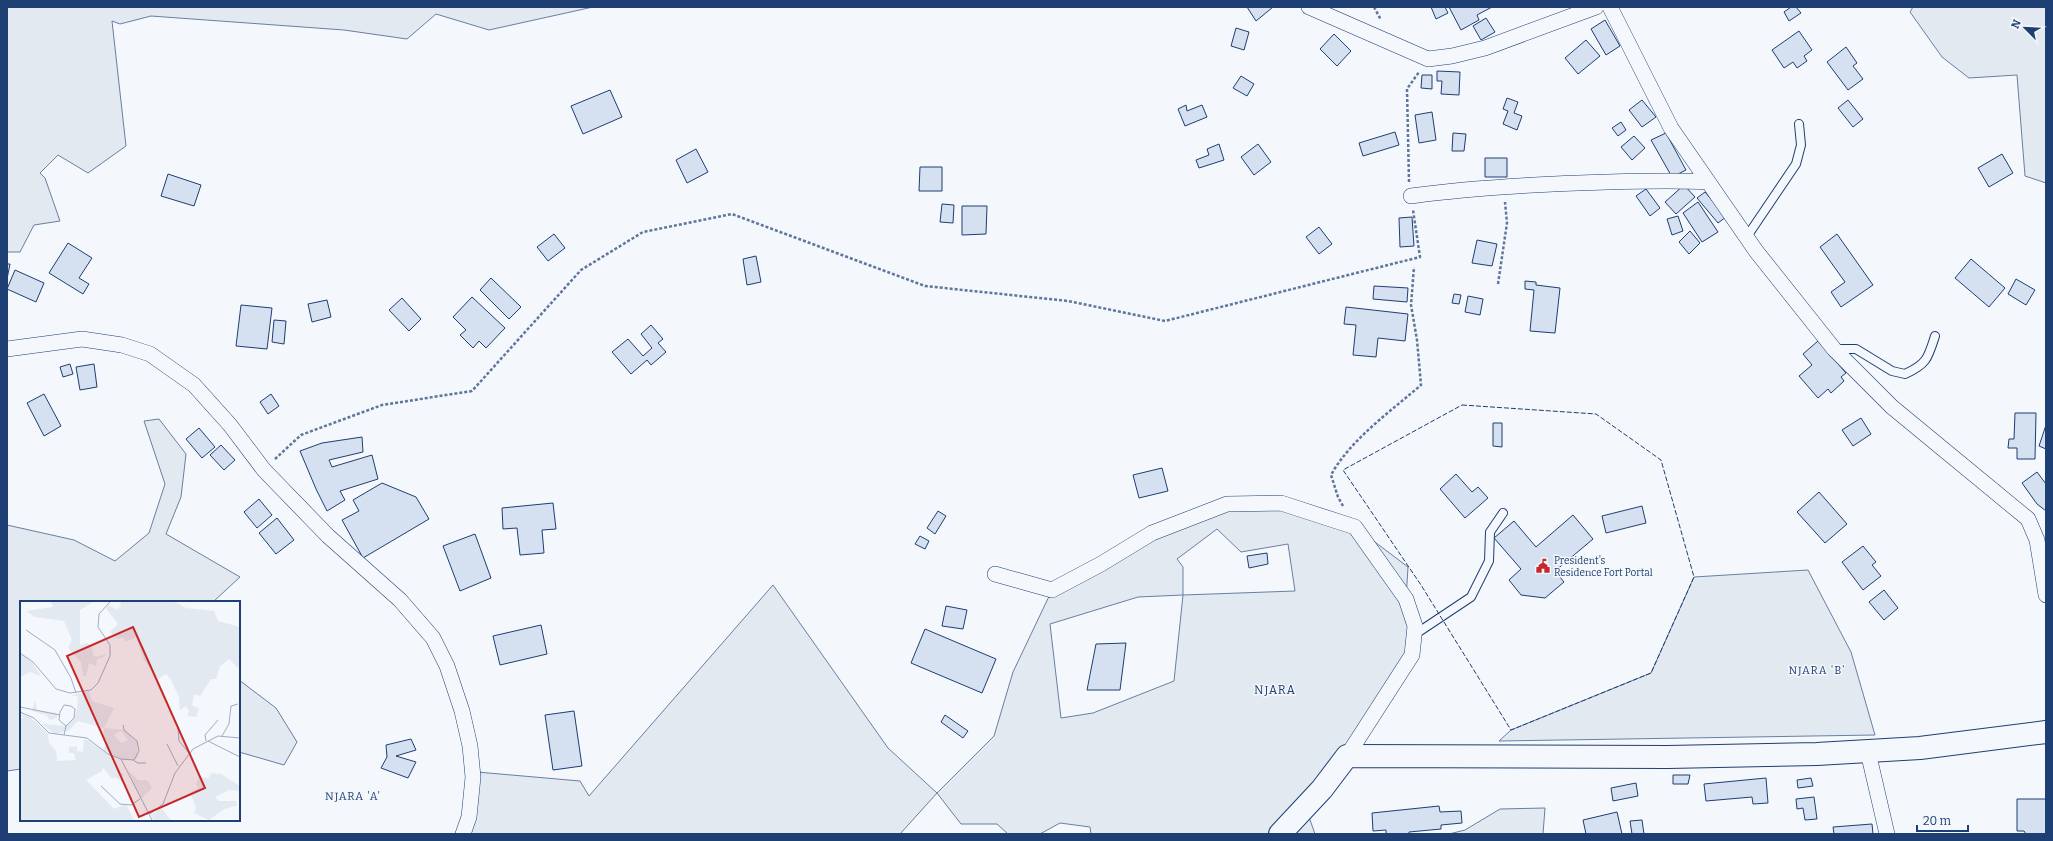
<svg xmlns="http://www.w3.org/2000/svg" width="2053" height="841" viewBox="0 0 2053 841" font-family="Bitter,serif">
  <rect width="100%" height="100%" fill="#f4f7fb"/>
  <path fill="#e3e9f0" stroke="#687fa3" fill-rule="evenodd" d="M7,7H593L489,30L436,14L407,39L344,30L151,16L120,24L112,21L126,146L88,173L58,155L40,173L45,178L60,221L34,225L20,252H7Z
    M1913,7H2046V183L2025,176L2017,75L1969,78L1942,57L1910,12Z
    M159,419L186,454L181,497L166,534L240,577L213,602H21V769L7,771V525L74,540L115,561L149,533L165,484L144,421Z
    M1281,503L1355,527L1408,567L1406,599L1412,655L1280,834H1091L1090,827L1060,823L1040,834H1008L997,824H961L937,793L900,834H469L477,772L580,781L589,796L773,585L888,748L937,793L994,736L1013,672L1052,590L1227,504ZM1217,529L1241,552L1288,544L1295,591L1183,595V567L1177,559ZM1183,595L1174,681L1093,713L1061,718L1050,624L1138,597Z
    M1808,570L1851,652L1875,735L1499,741L1511,730L1651,673L1694,577Z
    M239,680L276,708L297,742L284,765L239,752Z
    M1545,808L1543,834H1449L1465,830L1500,809Z
    M1309,817L1315,834H1292Z"/>
  <path fill="#d5e0f0" stroke="#1d3f73" d="M1247,7H1273L1256,21Z
    M1431,7H1445L1448,13L1436,19Z
    M1449,7H1492L1477,15L1479,20L1461,30Z
    M1791,7H1796L1801,13L1789,21L1784,12Z
    M1486,18L1495,32L1481,40L1473,26Z
    M1605,20L1620,46L1606,55L1591,29Z
    M1236,28L1249,32L1244,50L1231,46Z
    M1799,31L1812,50L1804,56L1807,61L1797,68L1793,62L1784,68L1772,50Z
    M1334,34L1351,51L1337,66L1320,49Z
    M1586,40L1600,56L1578,74L1565,58Z
    M1846,47L1857,63L1853,66L1863,79L1848,90L1827,62Z
    M1437,71L1460,72L1459,95L1441,94L1442,81H1437Z
    M1422,75H1432V89L1421,88Z
    M1241,76L1254,84L1247,96L1233,88Z
    M610,90L622,117L583,134L571,106Z
    M1507,98L1518,102L1514,113L1522,116L1517,130L1503,124L1508,111L1503,109Z
    M1642,100L1656,117L1642,127L1629,110Z
    M1848,100L1863,119L1853,127L1838,108Z
    M1186,105L1187,111L1202,105L1207,117L1185,126L1178,109Z
    M1432,112L1436,140L1419,143L1415,115Z
    M1621,122L1626,130L1618,136L1612,128Z
    M1395,132L1399,145L1363,156L1359,143Z
    M1453,133L1466,134L1464,151H1452Z
    M1666,133L1686,170L1672,177L1651,140Z
    M1634,136L1645,148L1632,160L1621,147Z
    M1219,144L1224,160L1199,168L1196,160L1209,155L1207,149Z
    M1258,144L1271,162L1254,175L1241,157Z
    M696,149L708,172L687,183L676,160Z
    M2002,154L2013,173L1989,187L1978,168Z
    M1485,158H1507V177H1485Z
    M920,167H942V191H919Z
    M168,174L201,185L194,206L161,196Z
    M1684,185L1695,197L1676,214L1665,202Z
    M1646,189L1660,208L1650,216L1636,196Z
    M1705,192L1726,217L1718,223L1697,198Z
    M1698,202L1718,232L1702,242L1683,213Z
    M942,204L954,205L953,223L940,222Z
    M962,206H987L986,234L962,235Z
    M1678,216L1683,231L1672,235L1667,219Z
    M1412,217L1414,246L1400,247L1399,218Z
    M1319,227L1332,244L1319,254L1306,237Z
    M1690,231L1700,243L1689,254L1679,242Z
    M554,234L565,248L548,261L537,247Z
    M1837,234L1873,285L1841,307L1831,292L1845,282L1820,247Z
    M1477,240L1497,244L1492,266L1472,263Z
    M68,243L92,258L79,278L89,284L83,294L49,273Z
    M756,256L761,282L747,285L743,259Z
    M1971,259L2005,288L1989,307L1955,278Z
    M7,264H10L7,279Z
    M15,270L44,283L36,302L7,289Z
    M491,278L521,307L509,319L480,290Z
    M2016,279L2035,290L2026,305L2008,294Z
    M1525,281L1536,282V285L1560,288L1555,333L1530,331L1534,290L1525,289Z
    M1374,286L1408,288L1407,302L1373,299Z
    M1454,294L1461,295L1459,304L1452,303Z
    M1468,296L1483,299L1480,315L1465,312Z
    M472,297L505,328L486,348L479,341L473,348L460,335L466,330L453,317Z
    M402,298L421,319L409,331L389,310Z
    M327,300L331,317L312,322L308,304Z
    M241,305L272,308L267,349L236,346Z
    M1346,307L1408,314L1405,341L1378,338L1376,357L1353,355L1356,325L1344,324Z
    M274,320L286,321L284,344L272,342Z
    M651,325L663,339L658,343L666,352L651,365L647,360L631,374L612,352L628,339L643,356L652,348L641,334Z
    M1818,341L1846,373L1841,377L1844,381L1831,393L1828,389L1818,398L1799,376L1812,365L1803,354Z
    M70,364L73,374L63,377L60,367Z
    M94,364L97,387L80,390L76,367Z
    M44,394L61,426L44,436L27,403Z
    M271,394L279,406L268,414L260,402Z
    M2015,413H2036L2035,459H2017V448H2008L2009,439H2014Z
    M1861,418L1871,434L1853,446L1842,430Z
    M1493,423H1502V447L1493,446Z
    M2046,425V449L2039,446Z
    M199,428L215,447L202,458L186,439Z
    M362,437L363,452L329,460L332,467L372,455L378,479L340,491L345,500L327,511L316,489L300,451L322,443Z
    M221,445L235,460L224,470L210,455Z
    M1162,468L1168,491L1139,498L1133,475Z
    M2037,472L2046,484V511L2037,504L2022,483Z
    M1456,474L1472,492L1478,487L1488,498L1465,518L1440,489Z
    M382,483L416,497L429,519L363,558L342,520L359,511L353,500Z
    M1819,492L1847,524L1825,543L1797,512Z
    M259,499L272,515L257,528L244,512Z
    M553,503L556,529L542,530L544,553L520,555L517,528L503,529L502,508Z
    M1642,506L1646,523L1606,533L1602,516Z
    M938,511L946,516L935,534L927,528Z
    M1573,515L1593,539L1555,571L1564,582L1545,598L1521,595L1509,580L1521,569L1494,538L1514,521L1536,547Z
    M277,518L294,540L276,554L259,533Z
    M475,534L491,578L460,591L443,546Z
    M920,536L929,541L925,549L915,544Z
    M1863,546L1876,562L1872,565L1881,576L1863,590L1842,562Z
    M1267,553L1268,564L1249,568L1247,556Z
    M1884,590L1898,608L1884,620L1869,602Z
    M946,606L967,610L963,629L942,626Z
    M541,625L547,654L500,665L493,636Z
    M925,629L996,659L982,693L911,663Z
    M1126,643L1120,690H1087L1096,644Z
    M574,711L582,766L553,770L545,715Z
    M945,715L968,731L963,738L941,722Z
    M411,739L416,750L396,756L416,762L408,778L381,768L387,757L386,745Z
    M1673,775H1690L1688,784H1673Z
    M1766,778L1768,803L1753,804L1752,797L1706,801L1704,784Z
    M1811,778L1813,786L1798,788L1797,780Z
    M1636,783L1638,796L1613,801L1611,788Z
    M1814,797L1817,819L1805,820L1803,808L1797,809L1796,799Z
    M2017,799H2046V834H2026L2024,831H2017Z
    M1439,806L1440,812L1461,811L1462,823L1441,825V829L1409,832V834H1386V830L1373,831L1372,813Z
    M1617,812L1622,834H1586L1583,820Z
    M1642,820L1644,834H1632L1630,821Z
    M1872,824L1873,834H1834L1833,827Z"/>
  <g fill="none" stroke-linecap="round" stroke-linejoin="round">
    <defs>
      <path id="lane" d="M1746,238L1796,164L1801,145L1799,124
        M1834,349H1856L1892,371L1905,374C1927,364 1928,358 1935,336
        M1414,635L1471,597L1489,561L1490,532L1503,513"/>
      <path id="street" d="M1309,7L1428,59L1452,56L1485,48L1596,7
        M1610,7L1671,128L1756,251L1834,349L1892,407L2028,519L2037,540L2046,595
        M1411,196C1476,187 1541,184 1607,182C1641,181 1674,180 1708,182
        M7,349L82,339L122,345L150,354L194,385L230,425L264,470L328,536L400,600L433,638L447,666L462,711L470,746L473,777L469,817L463,834
        M995,574L1052,590L1101,564L1152,533L1227,504L1281,503L1355,527L1406,599L1415,626L1412,655L1347,756
        M1868,752L1887,834"/>
      <path id="secondary" d="M1280,834L1322,789L1347,756L1668,757L1817,754L1920,748L2046,732"/>
    </defs>
    <use href="#lane" stroke="#1d3f73" stroke-width="10"/>
    <use href="#street" stroke="#1d3f73" stroke-width="16"/>
    <use href="#secondary" stroke="#1d3f73" stroke-width="24"/>
    <path stroke="#5e769c" stroke-width="2.5" stroke-dasharray="3 2" stroke-linecap="butt" d="M1374,7L1381,20
      M1409,182L1407,89L1419,72
      M1498,284L1507,223L1505,202
      M275,459L301,435L382,405L472,391L581,270L643,232L732,214L925,286L1068,301L1165,321L1420,257L1413,210
      M1343,506L1338,497L1331,475C1350,440 1391,411 1421,385L1417,340L1411,305L1414,267"/>
    <use href="#lane" stroke="#f4f7fb" stroke-width="8"/>
    <use href="#street" stroke="#f4f7fb" stroke-width="15"/>
    <use href="#secondary" stroke="#f4f7fb" stroke-width="22"/>
    <path stroke="#1d3f73" stroke-width="1" stroke-dasharray="5 2" stroke-linecap="butt" d="M1462,405L1596,414L1661,460L1694,577L1651,673L1511,730L1421,585L1343,470Z"/>
  </g>
  <defs>
    <symbol id="civic-bare" viewBox="-9 -9 18 18"><path d="M-.6-6.5H3V-4.5H.6V-3L4-1V1h2V6H-6V1h2V-1L-.6-3ZM-1.2 2.5V6h2.4V2.5Z" fill="#c62828" stroke="#f4f7fb" stroke-width="2.5" paint-order="stroke"/></symbol>
  </defs>
  <g fill-rule="evenodd">
    <use href="#civic-bare" x="1533" y="556" width="20" height="20"/>
  </g>
  <g text-anchor="middle" stroke-width="3" stroke-linejoin="round" paint-order="stroke">
    <g font-size="10" fill="#1d3f73" stroke="#f4f7fb" text-anchor="start">
      <text x="1554" y="564">President's<tspan x="1554" dy="12">Residence Fort Portal</tspan></text>
    </g>
    <g font-size="11" letter-spacing="1" fill="#1d3f73" stroke="#f4f7fb">
      <text x="1817" y="674">NJARA 'B'</text>
      <text x="353" y="800">NJARA 'A'</text>
    </g>
    <g font-size="12" letter-spacing="1" fill="#1d3f73" stroke="#f4f7fb">
      <text x="1275" y="694">NJARA</text>
    </g>
  </g>
  <g transform="translate(20 601)">
    <rect width="220" height="220" fill="#f4f7fb"/>
    <path d="M31,1H73L60,9V44L67,42L72,45L73,54L77,56L86,53L84,56L77,58L76,65L69,62L66,75H63L61,61L48,47L52,39L44,20L15,16L6,10L33,6ZM100,1H155L166,7L194,10L198,20L220,26V69L209,58L200,65L196,78H191L180,95L174,93L172,104L179,108L176,116L167,115L169,110L166,105L160,109L159,96L151,79L146,73L138,78L124,59L116,36L106,41L103,36L98,38L90,31L98,23L86,7L89,4L97,9L101,5ZM0,53L9,57L21,75L10,71L0,76ZM69,90L72,100L94,107L84,127L104,129L117,140L118,156L114,159L101,158L83,149L87,140L83,135L84,127L58,120L48,130L35,133L22,123L46,125L55,116L57,108L58,96L52,94ZM101,130L108,139L101,142L94,134ZM15,99L17,109L37,112V117L30,119L26,114L12,110ZM0,113L9,115L28,133L29,142L36,150L37,160L56,159L54,152H49V146L57,145V150L63,151L64,137L95,157L92,160L104,175L101,176L103,182L95,176L92,178L83,166L82,170L66,179L94,208L106,203L114,219H0V119L4,116ZM108,169L118,179H127L132,187L121,198ZM192,172L201,173L220,185V190L209,189L195,196L199,200H216L217,204L203,209L189,219L174,212L176,207L170,191L178,187L176,183L179,176L188,177ZM141,207L151,219H134L131,214Z" fill="#e3e9f0" fill-rule="evenodd"/>
    <path fill="none" stroke="#9eadc5" stroke-width="1" d="M6,29L35,49L51,77L56,92M0,52L13,61L36,88L50,92L71,89L78,82L90,55V44L78,26L79,13L90,1M0,106L40,114M0,111L14,117L29,132L67,137L88,153L101,158L132,219M158,126L159,140L169,152M44,134L46,125L39,119L40,111L44,104L51,105L55,108L54,117L46,125M202,135L209,123L211,105L218,103M186,140L185,134L198,119M188,140L220,156M147,143L158,165M101,158L114,159L119,150L117,140L104,129L103,124M113,159L118,162H126M81,185L100,203L111,204L120,198M130,213L143,203L155,172L173,148L198,135L220,137"/>
    <path fill="#c62828" fill-opacity="0.15" stroke="#c62828" stroke-width="2" d="M113,26L185,187L119,216L47,55Z"/>
    <rect width="220" height="220" fill="none" stroke="#1d3f73" stroke-width="2"/>
  </g>
  <rect width="2053" height="841" fill="none" stroke="#1d3f73" stroke-width="16"/>
  <g transform="translate(2025 28) rotate(294)" stroke="#f4f7fb" stroke-width="3" paint-order="stroke">
  <path d="M0-3L7 15L0 10L-7 15Z" fill="#1d3f73"/>
  <text y="-6" font-size="11" font-weight="bold" text-anchor="middle" fill="#1d3f73">N</text>
  </g>
  <path d="M1917 825v6h51v-6" fill="none" stroke="#1d3f73" stroke-width="2"/>
  <text x="1923" y="825" font-size="12" fill="#1d3f73" stroke="#f4f7fb" stroke-width="3" paint-order="stroke">20 m</text>
</svg>
